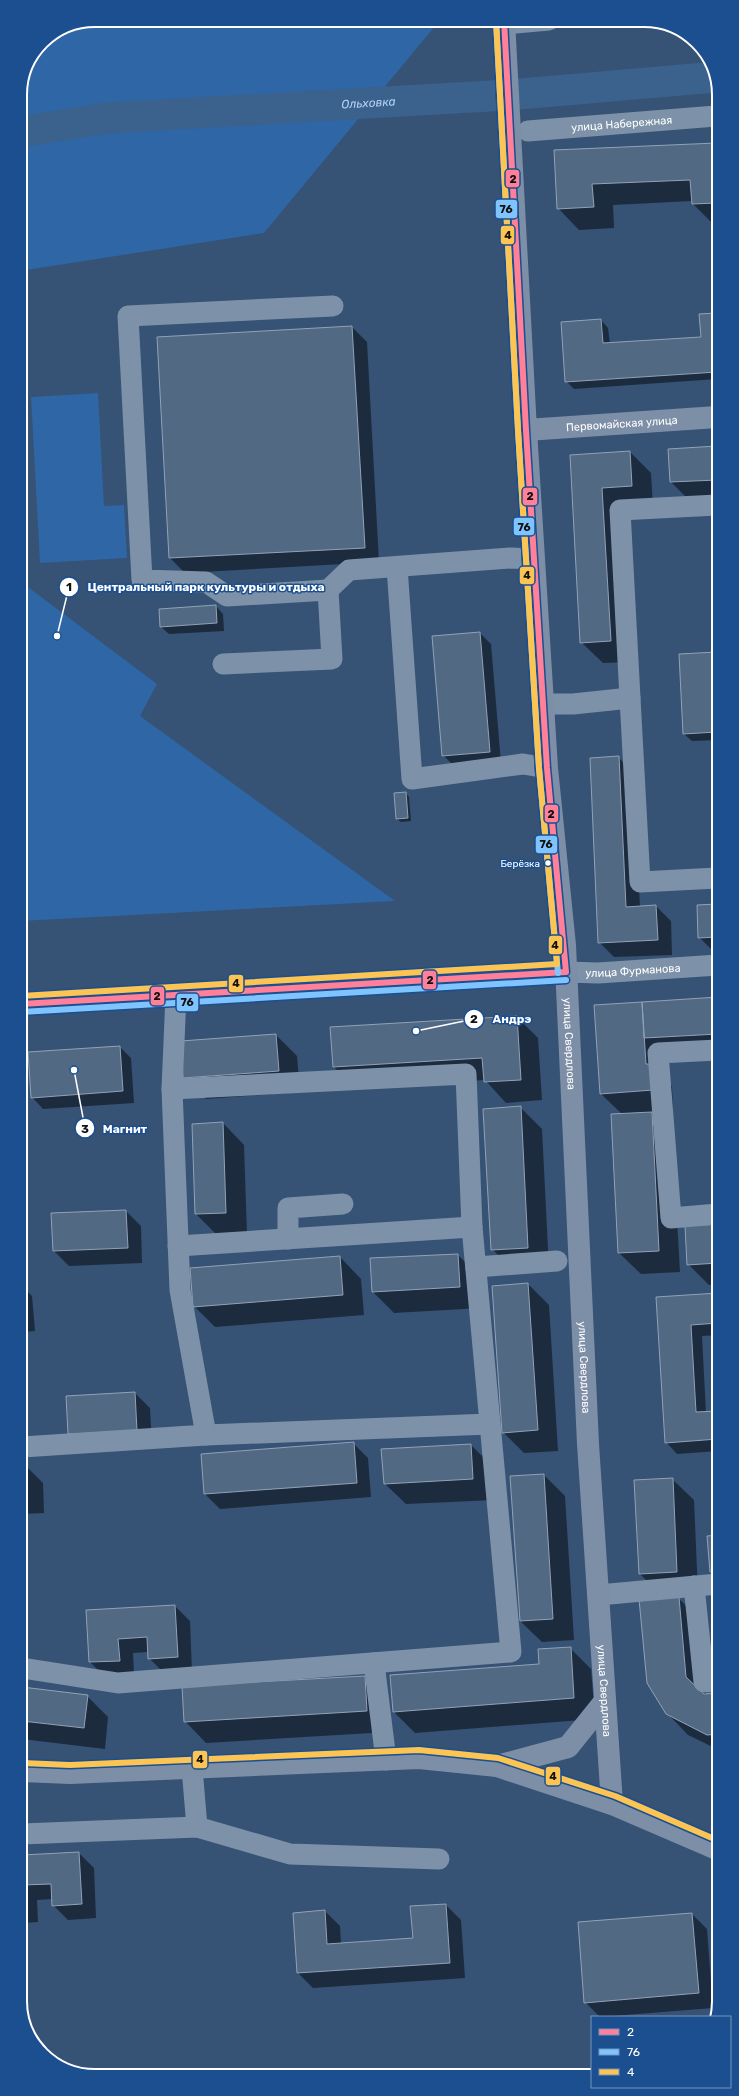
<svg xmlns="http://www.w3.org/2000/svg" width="739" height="2096" viewBox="0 0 739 2096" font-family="Rubik,sans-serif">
  <rect width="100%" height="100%" fill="#365274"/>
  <path fill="#2f66a5" d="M95,20H440L264,233L20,271V91L42,42L67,26Z
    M98,393L104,506L124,505L127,558L40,563L31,397Z
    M21,433L28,587L157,684L140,716L395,901L21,921Z"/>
  <path fill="#0007" d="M716,144L717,225H714L693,204L692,201L613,205L614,228L579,230L558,208L555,151Z
    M717,314V379L574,389L566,381L601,320L608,328L610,344L702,338Z
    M352,327L367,342L379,562L185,573L170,558Z
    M717,447V495L686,497L671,482Z
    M630,452L651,473L653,507L623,508L631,662L603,663L581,642L571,455Z
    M216,606L223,614L224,631L169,634L161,627Z
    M480,633L491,644L501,763L455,767L443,755Z
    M717,653V740L692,741L684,734L680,655Z
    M618,757L633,772L640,907L656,906L671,921L672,955L614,957L599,942Z
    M406,793L409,797L411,821L401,822L397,819Z
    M717,905L718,956L699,937L698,906Z
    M718,998V1056L665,1059L667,1081L672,1086L673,1110L651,1112L672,1134L680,1272L641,1274L619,1253L622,1114L601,1094L595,1006Z
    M517,1017L538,1038L542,1100L506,1103L485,1080L355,1088L334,1067Z
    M276,1035L297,1056L300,1092L206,1099L184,1078Z
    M120,1047L131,1058L134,1103L43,1109L32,1097Z
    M521,1108L542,1129L549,1269L513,1270L492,1249Z
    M223,1123L244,1145L247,1234L217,1235L196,1214L193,1125Z
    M22,1209L24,1239H22Z
    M126,1211L141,1226L142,1263L69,1266L54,1251L52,1214Z
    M718,1225V1285H709L688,1264Z
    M458,1255L479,1276L481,1308L394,1313L373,1292Z
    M340,1257L361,1279L364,1315L215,1327L194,1306Z
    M528,1284L549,1305L558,1451L524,1453L503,1432Z
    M22,1286L32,1296L35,1331L22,1332Z
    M718,1294V1335L702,1336L706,1413L718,1412V1451L677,1454L666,1442L657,1298Z
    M135,1393L150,1408L152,1446L67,1397Z
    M353,1443L368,1458L371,1497L220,1509L205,1494Z
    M471,1445L492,1466L494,1500L406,1504L384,1483Z
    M22,1462L43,1483L44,1513L22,1514Z
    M544,1475L565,1496L574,1640L542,1642L520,1621Z
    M672,1479L694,1500L698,1593L661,1595L640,1574L635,1481Z
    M718,1536V1579L711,1572L708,1537Z
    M678,1598L700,1619L706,1695L719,1694V1750L688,1735L667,1713Z
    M175,1606L190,1621L192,1672L164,1673L149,1658L148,1652L133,1653L134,1675L105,1677L90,1662L87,1611Z
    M570,1648L591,1669L595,1719L415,1733L394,1712L540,1665Z
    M365,1677L386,1698L388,1732L206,1743L185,1721Z
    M22,1688L87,1696L108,1717L105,1749L22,1739Z
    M79,1853L94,1868L96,1918L68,1920L53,1905L52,1899L37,1900L38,1922L23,1923L22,1856Z
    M446,1905L461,1920L465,1978L313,1988L298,1973L325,1911L340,1926L341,1944L414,1939Z
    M692,1914L707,1929L713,2008L600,2017L585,2002Z"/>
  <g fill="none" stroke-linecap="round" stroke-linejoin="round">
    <path stroke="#3b618d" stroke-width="31" id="s1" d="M20,132L107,118L508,95L716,77"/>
  </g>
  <path fill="#526984" stroke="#92a2b6" d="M716,143L717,203L692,204L690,180L592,184L594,207L557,209L554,150Z
    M717,313V372L565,382L561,322L601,319L603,343L701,337L699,314Z
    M352,326L365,548L169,558L157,337Z
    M717,446V480L670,482L668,449Z
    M630,451L632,486L602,488L611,641L580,643L570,455Z
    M216,605L217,623L160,627L159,609Z
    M480,632L490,752L442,756L432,636Z
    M717,652V732L683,734L679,654Z
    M619,756L626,907L656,905L658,940L598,943L590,758Z
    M406,792L408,818L396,819L394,793Z
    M717,904L718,937L698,938L697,905Z
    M718,997V1034L644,1038L642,1002Z
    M642,1002L646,1064H651L653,1090L600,1094L594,1005Z
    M517,1016L521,1080L484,1082L482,1058L333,1067L330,1027Z
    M276,1034L279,1071L183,1078L181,1041Z
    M120,1046L123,1091L31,1098L28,1052Z
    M521,1106L528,1248L491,1250L483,1109Z
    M652,1112L659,1251L618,1253L611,1114Z
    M223,1122L226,1213L195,1214L192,1124Z
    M126,1210L128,1248L53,1251L51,1213Z
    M718,1224V1263L687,1265L685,1226Z
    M458,1254L460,1287L372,1292L370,1258Z
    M340,1256L343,1295L193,1307L190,1268Z
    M528,1283L538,1430L502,1433L492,1286Z
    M718,1293V1323L691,1325L696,1412L718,1411V1439L665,1443L656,1297Z
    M135,1392L137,1431L68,1434L66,1396Z
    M354,1442L357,1483L204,1494L201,1454Z
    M471,1444L473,1479L384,1484L381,1449Z
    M22,1461L24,1492H22Z
    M544,1474L553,1619L520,1621L510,1476Z
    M673,1478L677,1572L639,1574L634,1480Z
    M718,1535V1571L710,1572L707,1536Z
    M679,1597L686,1677L704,1694L719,1693V1734L707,1735L666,1714L647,1683L639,1599Z
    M175,1605L178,1657L148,1659L147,1637L118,1639L120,1661L89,1662L86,1610Z
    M571,1647L574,1698L393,1712L390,1675L539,1664L538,1649Z
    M365,1676L367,1711L184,1722L182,1686Z
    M22,1687L88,1695L84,1728L22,1721Z
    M79,1852L82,1904L52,1906L51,1884L22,1885V1855Z
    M446,1904L450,1963L297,1973L293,1913L325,1910L327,1944L413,1938L410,1906Z
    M692,1913L699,1993L584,2003L578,1922Z"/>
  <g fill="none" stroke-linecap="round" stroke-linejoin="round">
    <g stroke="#7d92a8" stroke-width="21">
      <path d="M504,24L549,20"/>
      <path id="s2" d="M528,131L716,116"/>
      <path d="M333,306L128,316L142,580L206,582L227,596L328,590L349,570L510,558L534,559"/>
      <path d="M397,567L412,779L523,764L547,768"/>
      <path d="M223,664L332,659L328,590"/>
      <path d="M630,698L620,510L717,505"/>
      <path d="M543,704H573L630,698L640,882L717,878"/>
      <path id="s3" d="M566,972L598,973L718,965"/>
      <path d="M718,1050L658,1053L671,1218L718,1214"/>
      <path d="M172,1089L466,1074L472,1227L178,1246"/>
      <path d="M288,1239V1208L343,1204"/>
      <path d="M476,1267L557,1261"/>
      <path d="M206,1435L490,1424"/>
      <path d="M22,1447L206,1435L180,1290L172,1089L176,995"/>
      <path d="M694,1586L704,1682L719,1681"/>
      <path d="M599,1595L718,1584"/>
      <path d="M374,1663L386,1760"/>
      <path d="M22,1668L118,1683L511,1652L472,1227"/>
      <path d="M192,1768L197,1827"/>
      <path d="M22,1834L197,1827L290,1854L439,1859"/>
    </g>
    <g stroke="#7d8ea7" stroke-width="22">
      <path id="s4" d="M504,20L526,430L547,768L565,945L588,1444L612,1804"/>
      <path id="s5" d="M526,430L717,417"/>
      <path d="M21,1004L566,972"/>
      <path d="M497,1766L568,1747L605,1701"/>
      <path d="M22,1771L70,1773L419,1758L497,1766L612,1804L719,1850"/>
    </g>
    <defs>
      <path id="bus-1" d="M504,20L526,430L547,768L566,972
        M21,1004L566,972"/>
      <path id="bus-2" d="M496,20L518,430L539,768L558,973
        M21,1012L566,980"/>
      <path id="bus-3" d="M21,996L557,964L539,768L518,430L496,20
        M22,1763L70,1765L419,1750L498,1758L615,1796L719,1841"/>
    </defs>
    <use href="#bus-1" stroke="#1b4f8f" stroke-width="9"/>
    <use href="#bus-2" stroke="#1b4f8f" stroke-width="9"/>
    <use href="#bus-3" stroke="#1b4f8f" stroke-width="9"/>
    <use href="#bus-1" stroke="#ff8098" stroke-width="6"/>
    <use href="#bus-2" stroke="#80c4ff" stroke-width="6"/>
    <use href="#bus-3" stroke="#fcc553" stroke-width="6"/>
  </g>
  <circle fill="#fff" stroke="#1b4f8f" stroke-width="1.5" cx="548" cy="863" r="3.5"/>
  <g text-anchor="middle" stroke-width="3" stroke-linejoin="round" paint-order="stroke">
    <g font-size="10" fill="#fff" stroke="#1b4f8f" text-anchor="end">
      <text x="540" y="867">Берёзка</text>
    </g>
    <g font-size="11" fill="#fff" stroke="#1b4f8f">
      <text dy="4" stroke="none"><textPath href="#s2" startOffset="94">улица Набережная</textPath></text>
      <text dy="4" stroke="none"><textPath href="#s5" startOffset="96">Первомайская улица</textPath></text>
      <text dy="4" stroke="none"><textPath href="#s3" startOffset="67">улица Фурманова</textPath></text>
      <text dy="4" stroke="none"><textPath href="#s4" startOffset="1026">улица Свердлова</textPath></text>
      <text dy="4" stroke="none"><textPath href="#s4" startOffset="1350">улица Свердлова</textPath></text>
      <text dy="4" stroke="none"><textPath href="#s4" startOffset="1674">улица Свердлова</textPath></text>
    </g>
    <g font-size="12" font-style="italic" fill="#b5d3f5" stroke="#1b4f8f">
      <text dy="4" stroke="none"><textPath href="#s1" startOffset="350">Ольховка</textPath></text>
    </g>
  </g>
  <path d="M0 0H739V2096H0ZM95 27H644A68 68 0 0 1 712 95V2001A68 68 0 0 1 644 2069H95A68 68 0 0 1 27 2001V95A68 68 0 0 1 95 27Z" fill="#1b4f8f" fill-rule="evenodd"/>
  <path fill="none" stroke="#fff" stroke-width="2" d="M95 27H644A68 68 0 0 1 712 95V2001A68 68 0 0 1 644 2069H95A68 68 0 0 1 27 2001V95A68 68 0 0 1 95 27Z"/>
  <path fill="none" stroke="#fff" stroke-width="1.5" d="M57 636L69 587M416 1031L474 1019M74 1070L85 1128"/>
  <g fill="#fff" stroke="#1b4f8f" stroke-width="1.5">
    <circle cx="57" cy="636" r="4"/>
    <circle cx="416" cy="1031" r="4"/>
    <circle cx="74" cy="1070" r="4"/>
    <circle cx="69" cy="587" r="10"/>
    <circle cx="474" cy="1019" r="10"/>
    <circle cx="85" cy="1128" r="10"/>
  </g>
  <g font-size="12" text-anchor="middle" font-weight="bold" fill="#111">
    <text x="69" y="591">1</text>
    <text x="474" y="1023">2</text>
    <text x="85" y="1133">3</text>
  </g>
  <g font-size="12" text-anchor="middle" font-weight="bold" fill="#fff" stroke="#1b4f8f" stroke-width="3" stroke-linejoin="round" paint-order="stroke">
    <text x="206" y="591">Центральный парк культуры и отдыха</text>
    <text x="512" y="1023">Андрэ</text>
    <text x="125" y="1133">Магнит</text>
  </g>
  <g stroke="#1b4f8f" stroke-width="1.5">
    <rect x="505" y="169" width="15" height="19" rx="4" fill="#ff8098"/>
    <rect x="495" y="199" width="23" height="20" rx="4" fill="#80c4ff"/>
    <rect x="500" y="225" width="15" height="20" rx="4" fill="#fcc553"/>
    <rect x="522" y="487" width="16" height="19" rx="4" fill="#ff8098"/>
    <rect x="513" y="517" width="22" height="19" rx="4" fill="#80c4ff"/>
    <rect x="519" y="566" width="16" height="19" rx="4" fill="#fcc553"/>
    <rect x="544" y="804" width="15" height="19" rx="4" fill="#ff8098"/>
    <rect x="535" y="835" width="23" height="19" rx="4" fill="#80c4ff"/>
    <rect x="548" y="935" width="15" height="20" rx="4" fill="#fcc553"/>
    <rect x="422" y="970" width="15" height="20" rx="4" fill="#ff8098"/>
    <rect x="228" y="974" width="16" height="19" rx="4" fill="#fcc553"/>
    <rect x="150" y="986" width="15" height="20" rx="4" fill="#ff8098"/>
    <rect x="176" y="993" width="23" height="19" rx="4" fill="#80c4ff"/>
    <rect x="192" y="1750" width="16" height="19" rx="4" fill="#fcc553"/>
    <rect x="545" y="1766" width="16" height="20" rx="4" fill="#fcc553"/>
  </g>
  <g font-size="11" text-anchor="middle" font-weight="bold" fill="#111">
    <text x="513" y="183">2</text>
    <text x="506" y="213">76</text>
    <text x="508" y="239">4</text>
    <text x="530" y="500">2</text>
    <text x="524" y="531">76</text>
    <text x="527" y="579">4</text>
    <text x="551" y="818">2</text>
    <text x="546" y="848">76</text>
    <text x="555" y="949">4</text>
    <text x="430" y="984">2</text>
    <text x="236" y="987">4</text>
    <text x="157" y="1000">2</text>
    <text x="187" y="1006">76</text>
    <text x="200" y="1763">4</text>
    <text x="553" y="1780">4</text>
  </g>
  <rect x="591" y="2016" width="140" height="72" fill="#1b4f8f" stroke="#7695bc"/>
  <rect x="599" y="2029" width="20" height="6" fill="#ff8098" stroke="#7695bc"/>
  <text x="627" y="2036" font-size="12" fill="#ffffff">2</text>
  <rect x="599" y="2049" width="20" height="6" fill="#80c4ff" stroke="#7695bc"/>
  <text x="627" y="2056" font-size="12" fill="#ffffff">76</text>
  <rect x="599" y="2069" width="20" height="6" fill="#fcc553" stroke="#7695bc"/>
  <text x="627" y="2076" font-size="12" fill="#ffffff">4</text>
</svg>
